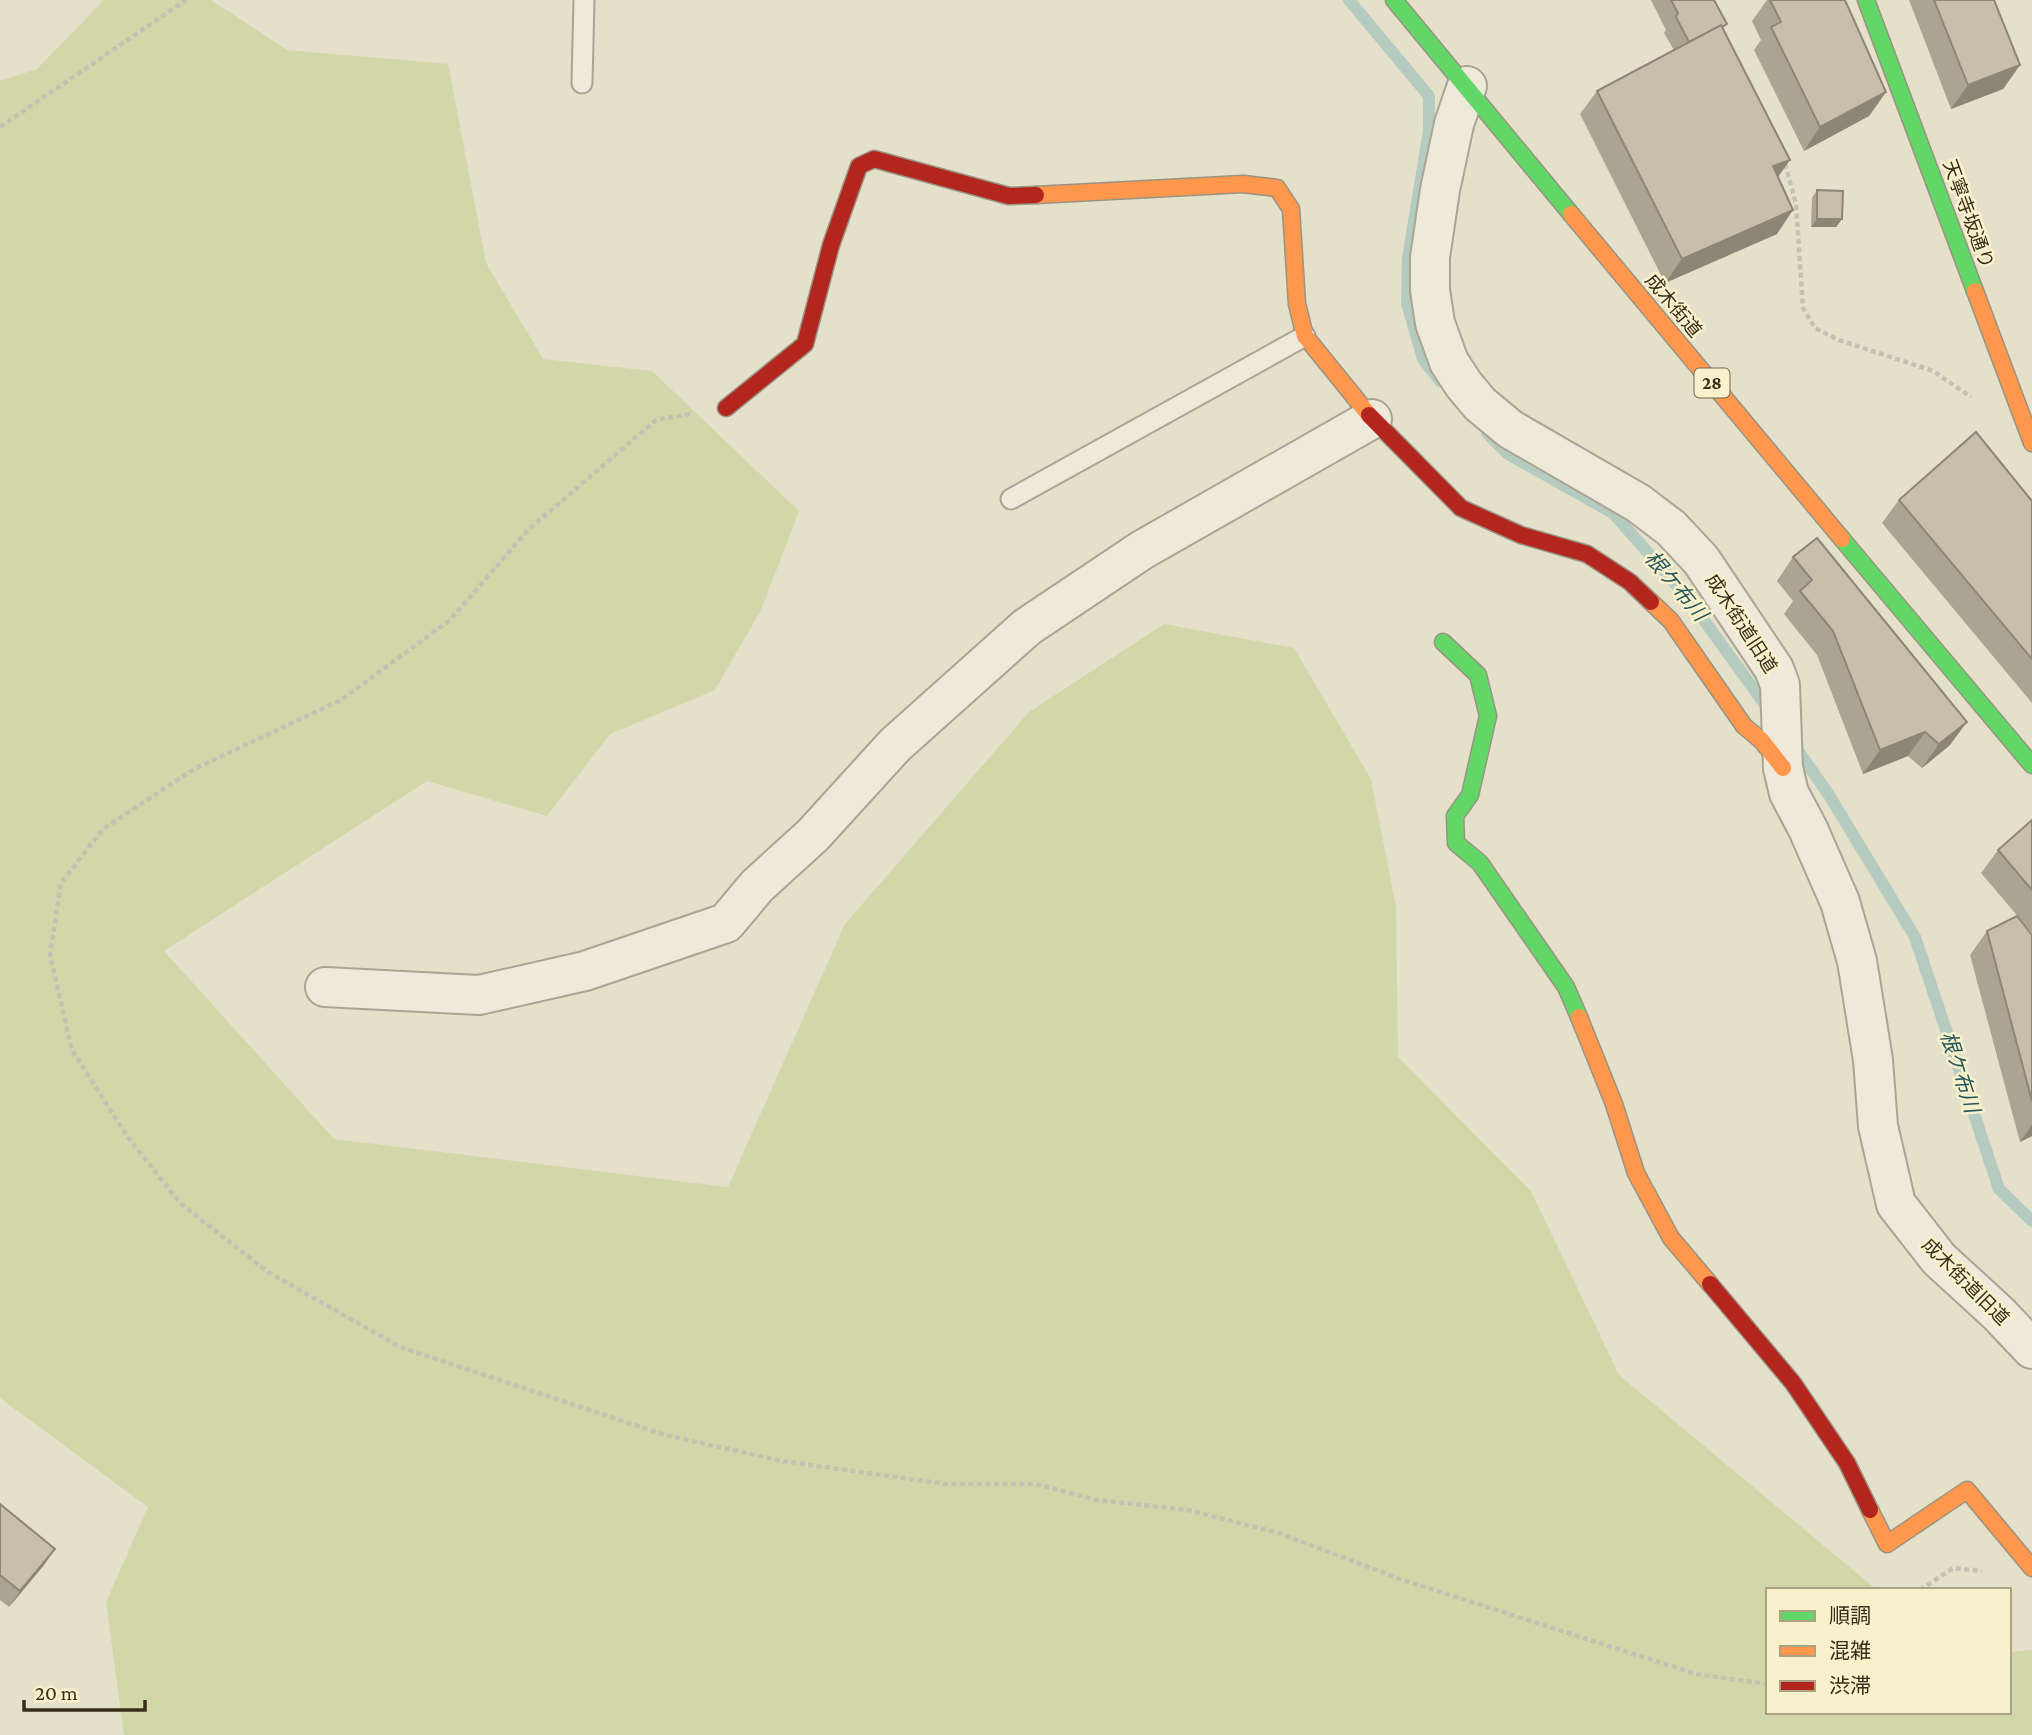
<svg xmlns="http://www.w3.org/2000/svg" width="2032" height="1735" viewBox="0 0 2032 1735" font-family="'Crimson Pro','Noto Sans JP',serif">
  <rect width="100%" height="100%" fill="#e5e0c9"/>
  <path fill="#d1d7a9" d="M104,0H211L287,50L448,64L486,263L543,359L652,371L799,511L761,610L715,690L610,734L547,816L427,781L164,951L334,1139L728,1187L845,924L1029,712L1164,624L1294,648L1371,779L1396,907L1398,1057L1531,1191L1619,1375L1877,1590H1768V1712H2009V1652L2032,1650V1735H124L106,1602L148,1507L0,1398V81L37,69Z"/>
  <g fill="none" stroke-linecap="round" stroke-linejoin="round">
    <path stroke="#b5cbc0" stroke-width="12" d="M1349,0L1429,96V131L1408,258L1407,303L1423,359L1440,381
      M1487,433L1508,454L1613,513L1688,598L1771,713
      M1794,745L1829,795L1915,937L1999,1189L2032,1221"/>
    <defs>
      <path id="lane" d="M582,83L584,0
        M1011,499L1305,336"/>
      <path id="street" d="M1467,86L1454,124L1440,190L1430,257V290L1435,323L1449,362L1464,385L1480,404L1510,429L1638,503L1671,528L1701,560L1774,669L1780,685L1783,768L1789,793L1808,829L1840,902L1857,961L1873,1060L1878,1126L1896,1204L1939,1259L1999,1314L2032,1349
        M325,987L479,995L585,971L726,923L757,886L813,835L895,745L1027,627L1142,550L1372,419"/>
      <path id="fast" d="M1394,0L1571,214
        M1866,0L1975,291
        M1842,539L2032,765
        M1443,642L1478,675L1488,716L1470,795L1455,816L1456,843L1480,863L1566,987L1579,1017"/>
      <path id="slow" d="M1036,195L1243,184L1277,188L1291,209L1297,304L1305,336L1369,415
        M1571,214L1842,539
        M1975,291L2032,443
        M1651,602L1671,621L1744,726L1762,741L1783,768
        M1579,1017L1614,1104L1636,1173L1671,1238L1710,1284
        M1870,1510L1887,1544L1967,1490L2032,1568"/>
      <path id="jam" d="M726,408L805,344L831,245L859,166L874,159L1009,196L1036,195
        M1369,415L1461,508L1521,535L1587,554L1630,582L1651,602
        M1710,1284L1793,1383L1847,1463L1870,1510"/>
    </defs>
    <use href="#lane" stroke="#aaa493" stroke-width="23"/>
    <use href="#street" stroke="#aaa493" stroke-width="42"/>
    <use href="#fast" stroke="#999383" stroke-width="19"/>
    <use href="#slow" stroke="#999383" stroke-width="19"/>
    <use href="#jam" stroke="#999383" stroke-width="19"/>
    <path stroke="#c5c1b2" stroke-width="4.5" stroke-dasharray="5 3.5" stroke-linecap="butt" d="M0,127L186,0
      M1785,164L1796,204L1803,308L1815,328L1839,340L1933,371L1971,397
      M690,414L656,420L529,529L450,620L341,700L194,769L103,829L61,883L50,955L72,1050L127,1136L180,1203L268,1272L400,1347L665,1435L782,1461L945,1484H1036L1097,1500L1188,1510L1279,1533L1400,1579L1696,1674L1768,1684
      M1920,1590L1953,1568L1982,1571"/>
    <use href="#lane" stroke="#ede9db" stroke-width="19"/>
    <use href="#street" stroke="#ede9db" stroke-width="38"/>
    <use href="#fast" stroke="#63d668" stroke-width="16"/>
    <use href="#slow" stroke="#ff974d" stroke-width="16"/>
    <use href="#jam" stroke="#b3261e" stroke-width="16"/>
  </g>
  <path fill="#ada391" d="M1651,0H1714L1724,29L1778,177L1777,234L1665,283L1580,114L1597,91L1674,50L1664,33L1666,30Z
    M1767,0H1845L1886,92L1869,116L1804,151L1754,50L1761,40L1752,21Z
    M1909,0H1994L2020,65L2003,89L1951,109Z
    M1817,190L1842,219L1836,227H1811L1812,198Z
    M1899,500L2032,501V703L1882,523Z
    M1793,557L1950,745L1922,768L1908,756L1863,774L1817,655L1784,614L1793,601L1777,581Z
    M2032,820V933L1981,873L1998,850Z
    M1987,931L2032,935V1136L2020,1142L1970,955Z
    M0,1504L44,1565L9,1607L0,1600Z"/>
  <path fill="#8d8576" d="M2020,65L2003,89L1951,109L1968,85Z
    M1886,92L1869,116L1804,151L1820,127Z
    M1790,160L1773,184V166Z
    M1793,210L1777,234L1665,283L1682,259Z
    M1817,219H1842L1836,227H1811Z
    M1967,722L1950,745L1922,768L1939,744Z
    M1925,732L1908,756L1863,774L1880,750Z
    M2032,1125V1136L2020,1142Z
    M55,1549L44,1565L9,1607L20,1591Z"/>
  <path fill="#c9bea9" stroke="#8d8576" stroke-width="2" d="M1671,0H1714L1727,24L1722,27L1721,25L1689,42L1676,17L1678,13Z
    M1770,0H1845L1886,92L1820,127L1771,27L1781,22Z
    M1934,0H1994L2020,65L1968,85Z
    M1721,25L1790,160L1773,166L1793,210L1682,259L1597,91Z
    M1817,190L1843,191L1842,219H1817Z
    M1976,432L2032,501V659L1899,500Z
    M1817,538L1967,722L1939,744L1925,732L1880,750L1833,631L1800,591L1812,580L1793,557Z
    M2032,820V890L1998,850Z
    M2017,916L2032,935V1101L1987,931Z
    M0,1504L55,1549L20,1591L0,1575Z"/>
  <g text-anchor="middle" stroke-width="5" stroke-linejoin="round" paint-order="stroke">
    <rect fill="#f8f1cc" stroke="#72674f" stroke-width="2" x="1694.5" y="368.5" width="35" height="29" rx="5"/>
    <g font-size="18" font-weight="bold" fill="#382c1a">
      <text x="1712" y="389">28</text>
    </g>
    <g font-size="19" fill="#382c1a" stroke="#f8f1cc">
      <text transform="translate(1969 214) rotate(70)" y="7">天寧寺坂通り</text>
      <text transform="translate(1674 305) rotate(50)" y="7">成木街道</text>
      <text transform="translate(1742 623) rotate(57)" y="7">成木街道旧道</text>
      <text transform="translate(1966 1281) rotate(45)" y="7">成木街道旧道</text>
    </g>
    <g font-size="21" font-style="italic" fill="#28575a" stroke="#f8f1cc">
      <text transform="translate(1676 586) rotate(50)" y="7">根ケ布川</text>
      <text transform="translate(1960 1072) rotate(72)" y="7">根ケ布川</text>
    </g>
  </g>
  <rect x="1766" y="1588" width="245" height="126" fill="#f8f1cc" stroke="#aba285" stroke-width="2"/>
  <rect x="1780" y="1611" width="35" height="10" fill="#63d668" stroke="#aba285" stroke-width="2"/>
  <text x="1829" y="1623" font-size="21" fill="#382c1a">順調</text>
  <rect x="1780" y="1646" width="35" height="10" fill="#ff974d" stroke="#aba285" stroke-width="2"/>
  <text x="1829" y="1658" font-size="21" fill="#382c1a">混雑</text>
  <rect x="1780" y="1681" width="35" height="10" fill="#b3261e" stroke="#aba285" stroke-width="2"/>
  <text x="1829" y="1693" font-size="21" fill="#382c1a">渋滞</text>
  <path d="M24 1700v10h121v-10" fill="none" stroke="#382c1a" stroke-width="3.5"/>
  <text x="35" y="1700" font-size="21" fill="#382c1a" stroke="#f8f1cc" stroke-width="5" paint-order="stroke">20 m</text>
</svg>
